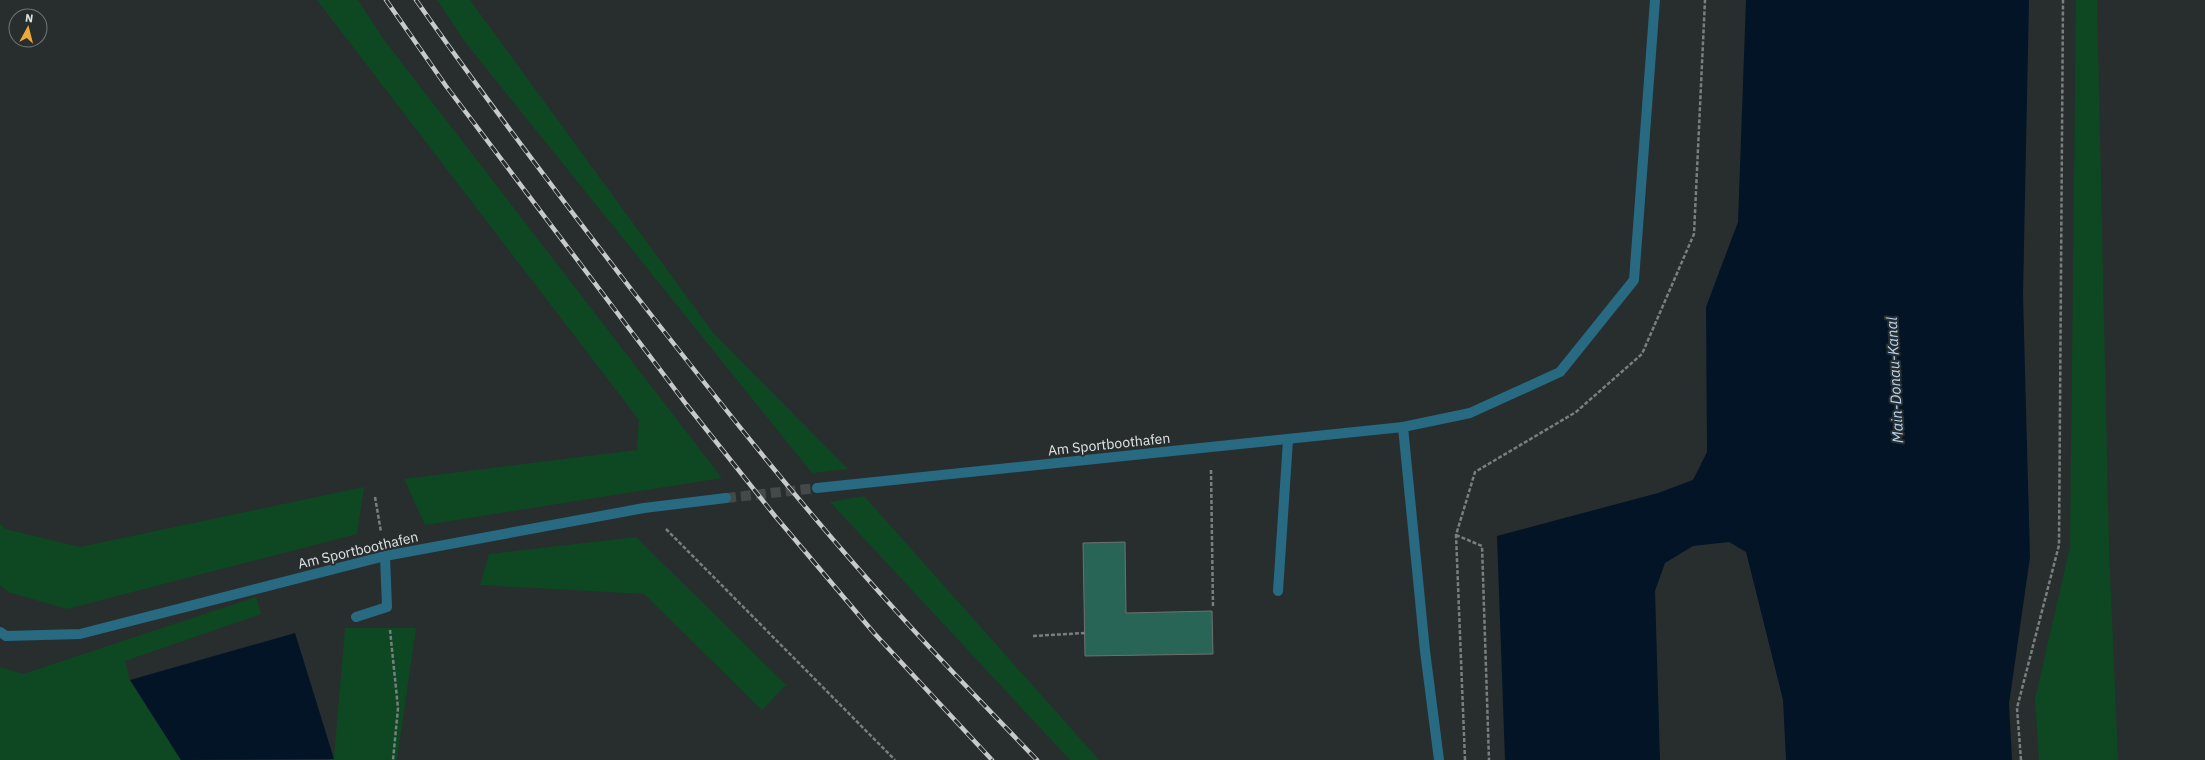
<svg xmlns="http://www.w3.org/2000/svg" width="2205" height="760" viewBox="0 0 2205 760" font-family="'IBM Plex Sans',sans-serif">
  <rect width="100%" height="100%" fill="#282e2e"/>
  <path fill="#0d4822" d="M317,0H358L385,41L722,478L425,525L404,479L637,450L639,420Z
    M437,0H470L714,334L848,469L812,473L465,42Z
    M2076,0H2097L2109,548L2118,760H2039L2035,699L2070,547Z
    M364,487L357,534L67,609L8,592L0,585V523L5,529L80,547Z
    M864,496L1099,760H1070L830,502Z
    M636,537L786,685L762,710L644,594L480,585L489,554Z
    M256,597L261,614L125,661L130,680L181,760H0V667L23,674Z
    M345,628H416L397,760H329L334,758Z"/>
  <path fill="#031426" d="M1746,0H2029L2023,295L2030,557L2009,704L2012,760H1786L1783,700L1746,552L1729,542L1693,546L1665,563L1655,591L1660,760H1505L1497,536L1658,493L1693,480L1707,452L1706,307L1738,222Z
    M295,633L334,759L181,760L130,680Z"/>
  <path fill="#296557" stroke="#6c7270" d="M1125,542L1126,613L1212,611L1213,654L1085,656L1083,543Z"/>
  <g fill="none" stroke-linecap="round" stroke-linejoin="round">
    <path stroke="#444949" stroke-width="10" stroke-dasharray="10 5" stroke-linecap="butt" d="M726,498L817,488"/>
    <path stroke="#797e7f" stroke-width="2.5" stroke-dasharray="4 2" stroke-linecap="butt" d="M1211,470L1213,607
      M375,497L381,532
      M666,529L895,760
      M1456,535L1482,546L1489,760
      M390,630L398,708L393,760
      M1033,636L1085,633
      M1465,760L1456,535L1475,472L1576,412L1642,354L1694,234L1705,0
      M2021,760L2017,708L2059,545L2063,0"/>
    <path stroke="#276a82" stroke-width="10" d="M1278,591L1288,440
      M356,617L387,607L385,556
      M1439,760L1425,651L1403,427L1470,413L1560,372L1634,280L1655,0"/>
    <path stroke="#276a82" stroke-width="10" d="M817,488L1403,427
      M0,632L6,636L80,634L385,556L644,508L726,498"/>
    <defs>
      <path id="rail" d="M386,0L446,86L686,404L775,516L874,633L992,760
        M416,0C486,100 560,197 634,293C719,402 805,511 898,613C943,663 990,711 1037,760"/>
    </defs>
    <use href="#rail" stroke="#c7cacb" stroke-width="4.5"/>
    <use href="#rail" stroke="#282e2e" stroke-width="3" stroke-dasharray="9" stroke-linecap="butt"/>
  </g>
  <g text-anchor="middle" stroke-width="4" stroke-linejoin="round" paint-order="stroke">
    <g font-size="14" fill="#e1e4e5" stroke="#282e2e">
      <text transform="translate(1109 444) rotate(-6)" y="5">Am Sportboothafen</text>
      <text transform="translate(358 550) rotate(-13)" y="5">Am Sportboothafen</text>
    </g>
    <g font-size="15" font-style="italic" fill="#b6d4f5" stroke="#282e2e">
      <text transform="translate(1895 380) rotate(-93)" y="5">Main-Donau-Kanal</text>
    </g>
  </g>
  <g transform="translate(28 28) rotate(7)"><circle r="19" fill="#282e2e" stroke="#727777"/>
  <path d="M0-3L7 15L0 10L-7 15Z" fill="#eca93a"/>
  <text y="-6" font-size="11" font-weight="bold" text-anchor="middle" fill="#e1e4e5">N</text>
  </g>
</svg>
